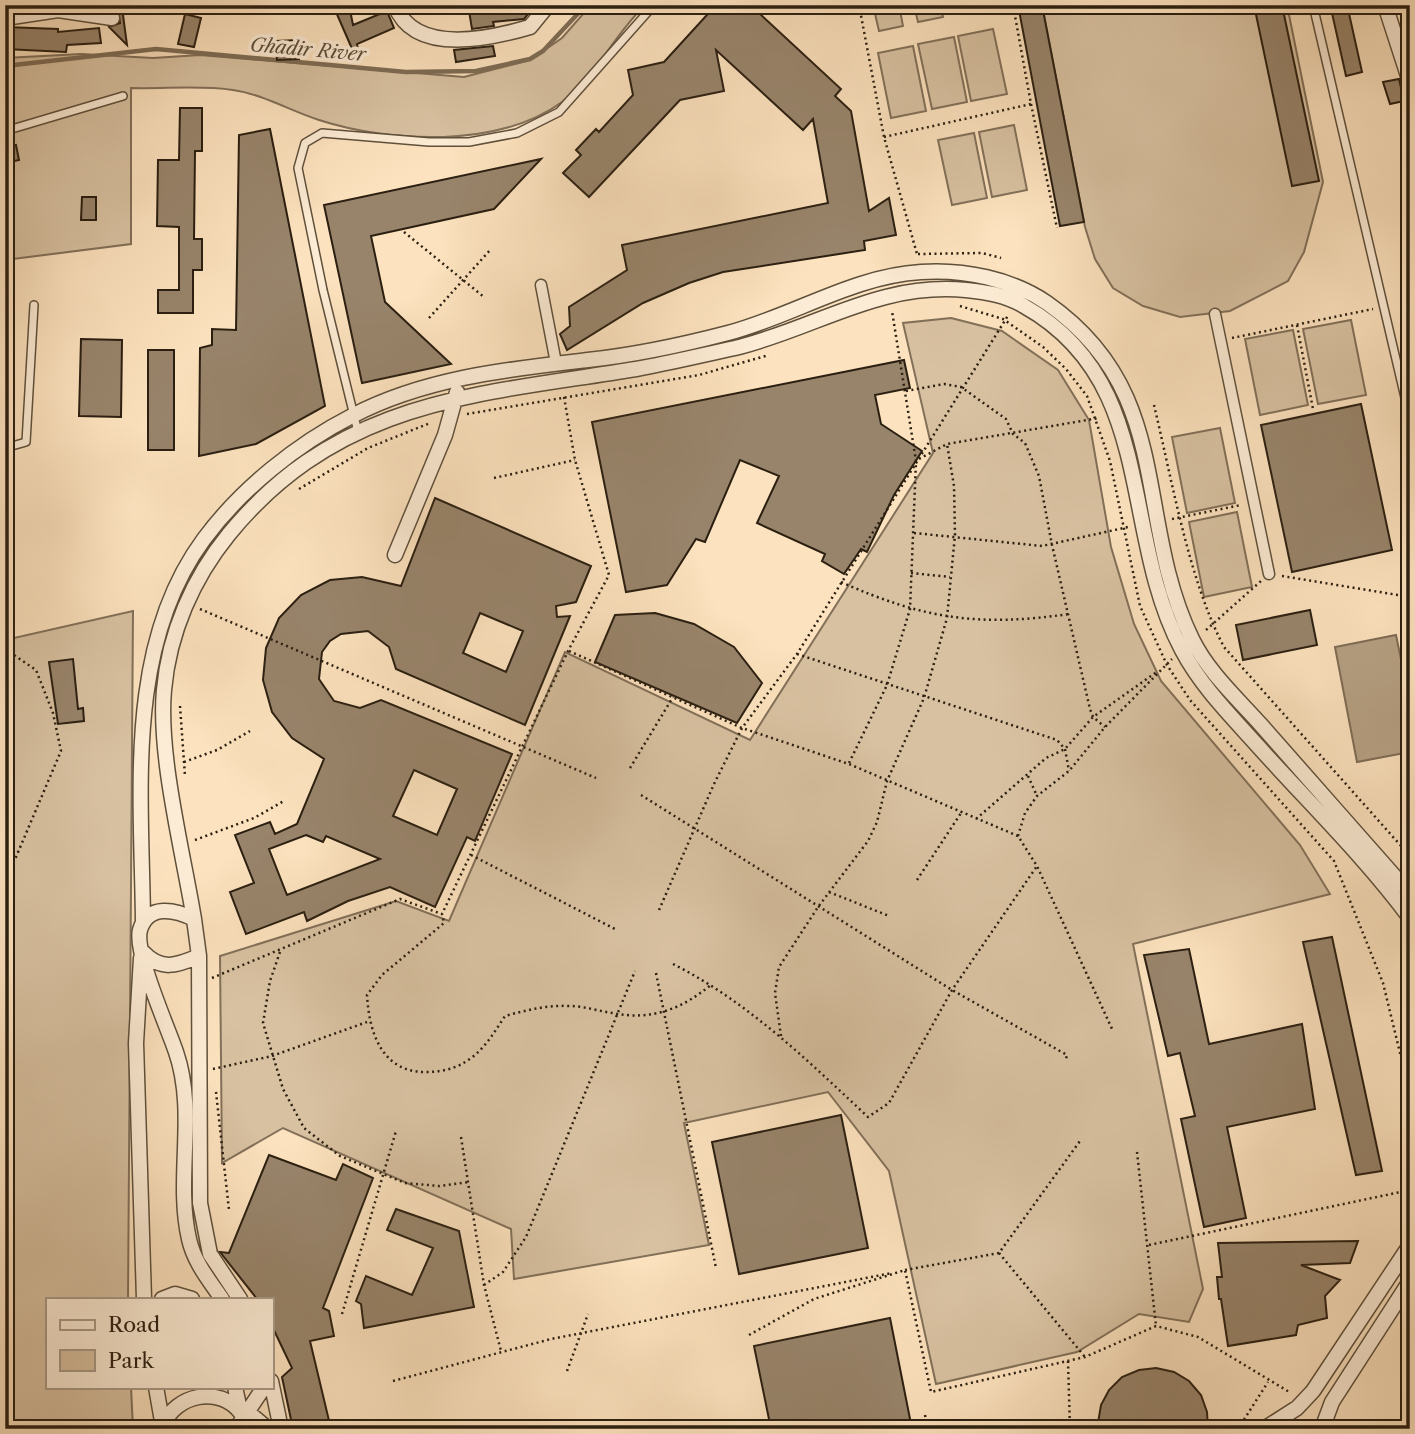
<svg xmlns="http://www.w3.org/2000/svg" width="1415" height="1434" viewBox="0 0 1415 1434" font-family="'Libre Caslon Text',serif">
  <rect width="100%" height="100%" fill="#fce2be"/>
  <filter id="stains"><feTurbulence type="fractalNoise" baseFrequency=".00286" numOctaves="4"/><feColorMatrix values="0 0 0 0 .2 0 0 0 0 .09 0 0 0 0 .02 0 0 0 .5 -.17"/></filter>
  <radialGradient id="worn" r=".72"><stop offset=".6" stop-color="#630" stop-opacity="0"/><stop offset="1" stop-color="#630" stop-opacity=".3"/></radialGradient>
  <path fill="#d8c1a1" stroke="#827059" stroke-width="2" d="M591,5H645C614,35 596,76 562,102C499,148 390,143 319,120C291,111 262,94 233,90C201,85 164,89 131,88V244L13,259L5,255V58L81,54L153,58L200,55L464,77L530,60L562,38Z
    M873,5H899L903,26L879,31Z
    M914,5H940L943,17L918,22Z
    M1042,5H1287L1323,182L1304,252L1288,281L1230,311L1180,317L1143,306L1113,288L1095,259L1085,227Z
    M993,29L1007,94L971,101L958,36Z
    M954,37L967,102L932,109L918,44Z
    M913,46L926,111L891,118L878,53Z
    M1014,125L1027,190L992,197L979,132Z
    M974,133L987,198L952,205L938,140Z
    M951,318L1002,331L1058,370L1089,420L1111,547L1134,624L1161,681L1300,845L1330,894L1133,944L1203,1289L1189,1322L1139,1314L1077,1352L936,1384L889,1171L828,1092L684,1123L709,1245L514,1279L511,1229L283,1128L222,1163L220,956L396,901L449,921L565,652L750,740L933,453L903,323Z
    M1351,320L1366,395L1318,404L1303,329Z
    M1293,330L1308,405L1260,415L1245,339Z
    M1220,428L1235,503L1187,513L1172,437Z
    M1237,512L1252,587L1204,597L1189,522Z
    M133,611L128,1299H47V1387H131L133,1429H5V640Z"/>
  <path fill="#b5a083" stroke="#7e6c55" stroke-width="2" d="M1396,635L1410,703V752L1357,762L1335,647Z"/>
  <g fill="none" stroke-linecap="round" stroke-linejoin="round">
    <path stroke="#7e6c55" stroke-width="4.5" d="M5,66L156,49L406,72L476,71L530,59L543,51L586,5"/>
  </g>
  <path fill="#98846b" stroke="#2b1f11" stroke-width="2" fill-rule="evenodd" d="M92,5H134L123,15L127,45L109,27L120,23L118,11Z
    M468,5H535L524,19L493,22L494,26L472,29Z
    M716,5H766L759,13L841,89L835,96L851,111L869,211L889,198L896,235L864,241L865,250L723,272L689,283L643,303L567,350L560,334L570,326L569,307L627,270L622,245L828,203L813,119L803,130L716,50L724,91L680,100L589,197L563,173L581,155L576,150L596,129L599,132L633,95L628,70L664,62Z
    M1018,5H1042L1084,222L1060,226Z
    M1254,5H1282L1319,181L1292,186Z
    M1348,9L1362,72L1346,76L1332,13Z
    M350,10L353,25L387,11L394,28L357,44L358,50L353,51L336,12Z
    M185,14L201,18L194,47L178,44Z
    M5,27L58,29V32L99,28L101,43L67,45L66,52L5,49Z
    M298,40L299,59L277,60L276,41Z
    M493,46L495,56L456,62L454,50Z
    M1399,79L1404,101L1390,104L1383,82Z
    M180,108H202V151H195L194,239H202V270H193V313H158V290H179V227L157,226L158,160H179Z
    M270,129L325,406L256,444L199,456L200,348L212,345V329L236,330L239,135Z
    M16,145L19,160L5,163V147Z
    M541,159L494,209L371,236L385,302L451,364L362,383L324,205Z
    M82,197H96V220H81Z
    M81,339L122,340L121,417L79,416Z
    M148,350H174V450H148Z
    M904,360L910,388L875,395L881,424L922,451L894,495L867,552L861,549L844,574L822,561L825,554L757,523L779,476L740,460L705,542L696,539L667,585L626,592L592,422Z
    M1361,404L1392,550L1292,572L1261,425Z
    M435,498L591,566L576,602L556,606L557,617L570,616L525,725L396,669L389,647L368,631L341,634L330,641L322,652L319,679L334,701L360,708L381,700L512,754L475,841L467,837L435,907L390,887L348,901L307,921L304,912L246,934L230,892L254,883L235,835L270,822L275,834L297,824L324,759L292,738L272,712L263,680L266,648L279,618L301,595L330,580L362,577L401,586ZM480,613L523,631L506,672L463,653ZM414,770L457,789L437,835L393,816ZM306,835L323,842L326,836L380,859L287,895L269,849Z
    M1310,610L1317,645L1243,660L1236,625Z
    M655,613L694,624L734,647L762,683L737,723L595,662L615,615Z
    M73,659L78,709L83,708L84,721L58,724L49,662Z
    M1332,937L1382,1171L1356,1175L1303,942Z
    M1189,949L1209,1044L1302,1024L1315,1109L1227,1127L1246,1218L1204,1227L1181,1119L1195,1116L1180,1053L1168,1056L1144,955Z
    M841,1115L868,1248L739,1274L712,1142Z
    M269,1155L336,1180L343,1164L373,1178L323,1308L329,1311L334,1336L310,1341L331,1429H293L282,1377L292,1368L271,1324V1299H257L220,1252L229,1253Z
    M396,1209L459,1231L474,1307L364,1328L361,1304L356,1301L366,1276L412,1295L433,1248L387,1230Z
    M1358,1241L1350,1263L1301,1265L1340,1280L1325,1296L1327,1318L1298,1325L1296,1335L1228,1346L1221,1299H1219L1217,1277H1222L1218,1243Z
    M890,1318L912,1429H771L754,1346Z
    M1156,1368L1174,1372L1189,1381L1201,1395L1207,1412L1208,1429H1097L1101,1405L1109,1390L1122,1377L1139,1370Z"/>
  <g fill="none" stroke-linecap="round" stroke-linejoin="round">
    <defs>
      <path id="service" d="M1313,5L1410,419
        M5,131L123,96
        M358,432L323,290L298,168L305,143L322,133L429,142H469L517,133L559,112L654,5
        M5,448L26,442L34,305"/>
      <path id="pedestrian" d="M541,285L556,363
        M1215,314L1269,574"/>
      <path id="minor" d="M395,5C414,56 489,39 530,27L548,5
        M1385,5L1410,82
        M5,18L58,10L112,18
        M395,555L445,435L457,392
        M194,919C183,852 158,755 164,690C169,633 193,578 229,534C341,398 478,395 636,369C669,363 702,355 735,348C817,328 878,282 966,290C986,292 1006,295 1024,306C1158,381 1119,532 1182,650C1201,686 1230,715 1257,745C1308,802 1364,856 1410,918
        M143,923C142,796 124,647 204,539C241,489 297,444 352,416C424,378 509,369 588,360C635,355 682,345 728,333C793,316 853,276 921,272C964,269 1012,279 1047,303C1176,393 1133,518 1192,639C1208,672 1238,699 1262,726C1311,782 1361,838 1410,894
        M143,952C161,971 176,966 199,956L194,919C176,910 148,903 140,930C134,952 168,1028 176,1052C197,1113 175,1178 189,1239C194,1262 209,1280 222,1299
        M199,956L200,1203L210,1254L240,1299
        M141,958L136,1043L144,1299
        M162,1299L175,1294L192,1299
        M271,1381L281,1429
        M156,1387L163,1427
        M235,1387L240,1410
        M163,1426C175,1394 220,1385 241,1413L248,1412L268,1429
        M236,1429L264,1387
        M1264,1429L1297,1408L1313,1391L1410,1245
        M1322,1429L1332,1402L1410,1281"/>
    </defs>
    <use href="#service" stroke="#5f503c" stroke-width="10"/>
    <use href="#pedestrian" stroke="#5f503c" stroke-width="13"/>
    <use href="#minor" stroke="#5f503c" stroke-width="17"/>
    <path stroke="#2b1f11" stroke-width="2.5" stroke-dasharray="2 3.5" stroke-linecap="butt" d="M859,5L884,137L917,254
      M1031,104L1057,228
      M884,137L1031,104L1013,5
      M404,232L484,297
      M918,254L982,253L1001,258
      M960,306L1003,319L1043,347L1066,369L1087,396L1110,461L1140,606L1167,665L1190,700L1334,861L1383,983L1410,1094
      M429,318L491,249
      M1297,325L1313,409
      M1232,338L1373,309
      M906,391L944,384L961,387L1006,419L1013,434L1025,443L1039,476L1052,545L1090,709L1093,717L1105,727
      M564,397L575,460L609,575L568,651L442,914L444,923L382,975L367,995C369,1031 381,1072 425,1072C441,1072 457,1069 471,1058C486,1047 495,1031 505,1016C527,1010 547,1005 569,1006C584,1006 598,1011 612,1013C652,1021 682,1009 712,984
      M1154,405C1172,480 1189,581 1224,647L1410,856
      M467,414L699,375L769,355
      M919,459L947,444L1099,418
      M494,478L575,460
      M299,489L368,448L430,423
      M1172,519L1241,505
      M914,533L1042,546L1128,527
      M911,573L950,577
      M1282,576L1410,597
      M841,582C924,619 978,627 1069,614
      M200,609L596,778
      M1206,630L1261,581
      M5,649L36,670L53,713L61,751L16,857L5,866
      M569,651L742,728L849,764L1018,836L1037,866L1113,1031
      M797,654L1057,740L1065,749L1069,771
      M180,706L185,776
      M184,762L217,750L250,731
      M849,763L887,685L910,609L916,461L892,311
      M630,768L673,697
      M1028,776L1037,796
      M641,795L952,990L1067,1055L1066,1059
      M976,819L1046,758L1065,749L1093,717L1158,671
      M1018,836L1025,813L1037,796L1069,771L1105,727L1172,659
      M195,840L254,818L284,801
      M471,855L617,930
      M917,880L961,813
      M829,892L889,916
      M659,910L714,784L742,728L797,654L1009,314
      M280,952L270,981L263,1023L283,1089L304,1128L340,1156L405,1183L439,1186L469,1182
      M673,964C748,1002 807,1060 868,1117L889,1103L952,990L1037,866
      M656,973L716,1268
      M212,978L400,899L442,914
      M781,1036L775,993L779,967L818,907L868,841L877,822L887,781L924,698L947,618L955,535L954,486L947,444
      M213,1069L272,1056L367,1022
      M216,1092L229,1210
      M461,1137L484,1285L501,1351
      M1137,1152L1156,1326
      M1404,1231L1410,1222
      M1149,1245L1410,1190
      M999,1253L1085,1357
      M905,1270L999,1253L1080,1141
      M484,1285L503,1272L526,1237L635,971
      M342,1314L396,1131
      M749,1335L814,1299L905,1270L931,1392L1085,1357L1156,1326L1198,1337L1291,1393
      M1068,1361L1070,1429
      M393,1381L551,1339L892,1273
      M925,1415L928,1429
      M1238,1429L1268,1382"/>
    <use href="#service" stroke="#fdecd5" stroke-width="7"/>
    <use href="#pedestrian" stroke="#fdecd5" stroke-width="10"/>
    <use href="#minor" stroke="#fdecd5" stroke-width="14"/>
    <path stroke="#2b1f11" stroke-width="2.5" stroke-dasharray="2 3.5" stroke-linecap="butt" d="M567,1371L588,1314"/>
  </g>
  <g text-anchor="middle" stroke-width="7" stroke-linejoin="round" paint-order="stroke">
    <g font-size="19" font-style="italic" fill="#5b4c39" stroke="#fdecd5">
      <text transform="translate(308 49) rotate(5)" y="7">Ghadir River</text>
    </g>
  </g>
  <rect width="1415" height="1434" fill="none" stroke="#fce2be" stroke-width="28"/>
  <rect x="7" y="7" width="1401" height="1420" fill="none" stroke="#2b1f11" stroke-width="3.5"/>
  <rect x="14" y="14" width="1387" height="1406" fill="none" stroke="#2b1f11" stroke-width="2"/>
  <rect x="46" y="1298" width="228" height="91" fill="#fdecd5" stroke="#a99a87" stroke-width="2"/>
  <rect x="60" y="1320" width="35" height="10" fill="#fdecd5" stroke="#a99a87" stroke-width="2"/>
  <text x="108" y="1332" font-size="21" fill="#2b1f11">Road</text>
  <rect x="60" y="1350" width="35" height="21" fill="#d8c1a1" stroke="#a99a87" stroke-width="2"/>
  <text x="108" y="1368" font-size="21" fill="#2b1f11">Park</text>
  <rect width="100%" height="100%" filter="url(#stains)"/>
  <rect width="100%" height="100%" fill="url(#worn)"/>
</svg>
